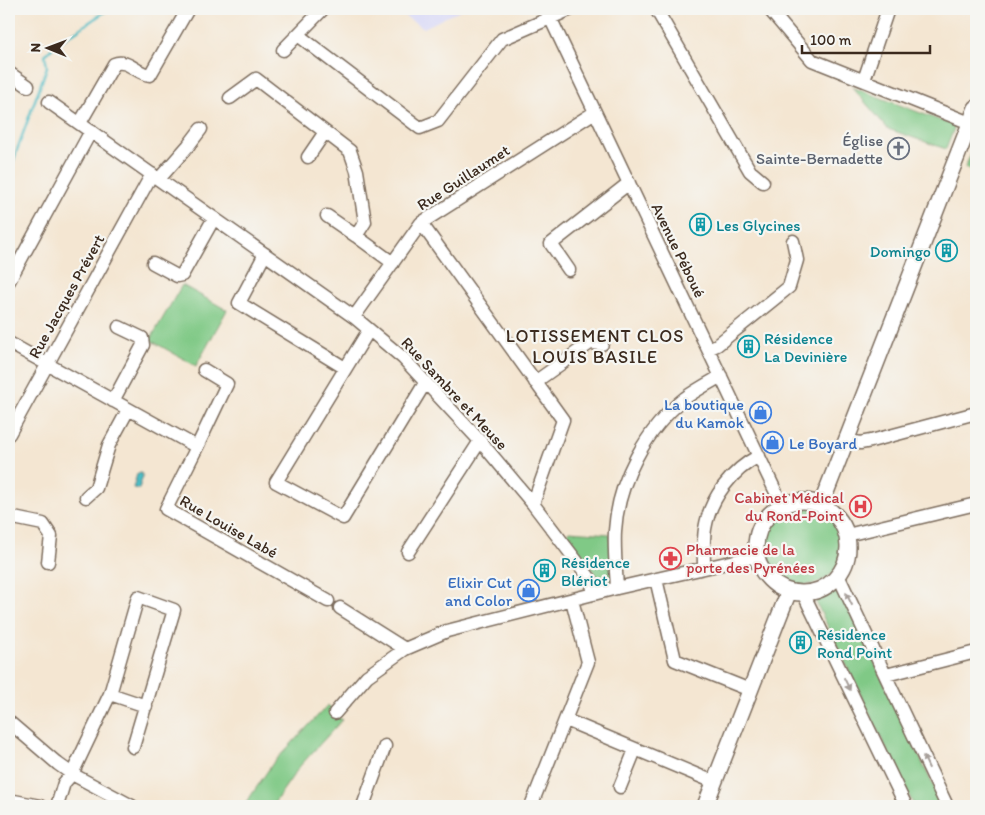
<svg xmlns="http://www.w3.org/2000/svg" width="985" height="815" viewBox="0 0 985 815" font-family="Itim,sans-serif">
  <rect width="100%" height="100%" fill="#f6f6f2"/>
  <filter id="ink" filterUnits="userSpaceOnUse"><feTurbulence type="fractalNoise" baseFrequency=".02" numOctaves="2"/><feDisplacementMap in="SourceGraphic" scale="10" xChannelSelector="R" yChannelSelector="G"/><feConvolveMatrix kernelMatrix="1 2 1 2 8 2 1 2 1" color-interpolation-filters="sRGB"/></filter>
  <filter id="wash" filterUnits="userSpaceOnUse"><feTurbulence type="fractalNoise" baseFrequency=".0096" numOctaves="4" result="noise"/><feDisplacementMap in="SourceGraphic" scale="20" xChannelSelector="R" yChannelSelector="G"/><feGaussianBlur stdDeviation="1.12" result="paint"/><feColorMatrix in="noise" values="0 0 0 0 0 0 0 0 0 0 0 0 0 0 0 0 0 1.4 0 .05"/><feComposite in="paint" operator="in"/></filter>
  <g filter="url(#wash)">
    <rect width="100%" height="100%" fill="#f4e6d2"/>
    <path fill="#d7d7f8" d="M393,9H462L424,28Z"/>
    <path fill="#80c986" stroke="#5e7a52" d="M852,87L955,126L946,149L888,129Z
      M976,141V173L965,168Z
      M182,285L227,310L196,366L150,340Z
      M764 545a40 40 0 1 1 80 0a40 40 0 1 1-80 0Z
      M569,531L610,534L612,580L609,583L604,584L600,580L567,534Z
      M838,586L943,806H914L814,598Z
      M328,705L342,720L300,766L272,806H244L273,763Z"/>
    <path fill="#4dbcc4" stroke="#447371" d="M141,473L143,476L139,489L133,488L137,474Z"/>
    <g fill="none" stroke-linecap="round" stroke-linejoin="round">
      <path stroke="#4dbcc4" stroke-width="2.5" d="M9,176L17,150L47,67L45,55L57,44L109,9"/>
    </g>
  </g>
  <g filter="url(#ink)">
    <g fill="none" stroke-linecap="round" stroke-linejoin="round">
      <defs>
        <path id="minor" d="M546,9L782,505
          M656,9L750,171L763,182
          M769,9L812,60L970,123
          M298,35L420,128L438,121L502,39L571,9
          M283,50L323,9
          M9,73L28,86
          M864,80L888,9
          M230,98L256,79L350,151L357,171L365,222L356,236L393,263
          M49,102L354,317L403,358L480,441L533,504L591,580L594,594
          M80,123L114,64C127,58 137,74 150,75L188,9
          M308,157L325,132
          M159,179L188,146L201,129
          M327,216L356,236
          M421,223L563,420L533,504
          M265,254L239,303L345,368
          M153,263L177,276L182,275L214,218
          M569,270L551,244L629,183
          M9,281L91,131
          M354,317L421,223L595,112
          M369,330L276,482L343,518L425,383
          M9,343L197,447L166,509L328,601
          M708,349L717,345L789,287L797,260L793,241
          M535,382L590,343L602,344
          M113,401L143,345L142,338L119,327
          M9,434L152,174
          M847,440L860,443L871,441L976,413
          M197,447L227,384L204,370
          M86,497L96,488L109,445L128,410
          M9,517L43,524L51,536L48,562
          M847,535L976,504
          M408,552L480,441
          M704,568C704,556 703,541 705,529C710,498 732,470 759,456
          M838,575L947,806
          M656,579L675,660L750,690
          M617,588C616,569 614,550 615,531C618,481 646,429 685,398C696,390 709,383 721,376
          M803,593L906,806
          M340,608L405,649
          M886,675L976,652
          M110,694L146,706
          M335,713L367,676L405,649L447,631L617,588L757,556
          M566,720L714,782
          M9,722L58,764L72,774L132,806
          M620,787L635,750
          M9,800L40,806
          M57,806L64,783L72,774L110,694L138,597L174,610L133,747
          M363,806L385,746
          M531,806L588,662L572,600"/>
        <path id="major" d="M756 547a46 46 0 1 1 92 0a46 46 0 1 1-92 0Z
          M821,505L976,108
          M705,806L789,591"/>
      </defs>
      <use href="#minor" stroke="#7c6c5d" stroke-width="15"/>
      <use href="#major" stroke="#7c6c5d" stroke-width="18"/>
      <use href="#minor" stroke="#fff" stroke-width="12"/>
      <use href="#major" stroke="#fff" stroke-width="15"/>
    </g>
    <defs><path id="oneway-solid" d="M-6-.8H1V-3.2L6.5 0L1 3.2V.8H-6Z" transform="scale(1.25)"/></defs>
    <g fill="#a79f9a">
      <use href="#oneway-solid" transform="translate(849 599) rotate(-116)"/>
      <use href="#oneway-solid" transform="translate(847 684) rotate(64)"/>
      <use href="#oneway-solid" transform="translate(926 762) rotate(-115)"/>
    </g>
  </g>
  <defs>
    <symbol id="church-ring" viewBox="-11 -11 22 22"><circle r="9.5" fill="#f6f6f2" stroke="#6b7280" stroke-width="1.5"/><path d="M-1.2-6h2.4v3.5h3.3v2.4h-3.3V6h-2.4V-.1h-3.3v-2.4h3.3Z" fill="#6b7280"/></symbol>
    <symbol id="building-ring" viewBox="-11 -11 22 22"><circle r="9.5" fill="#f6f6f2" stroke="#0f9aa8" stroke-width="1.5"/><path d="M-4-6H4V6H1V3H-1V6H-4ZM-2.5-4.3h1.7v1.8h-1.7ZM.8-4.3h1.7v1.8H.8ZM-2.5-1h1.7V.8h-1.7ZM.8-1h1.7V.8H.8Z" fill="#0f9aa8"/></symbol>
    <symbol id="shop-ring" viewBox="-11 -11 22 22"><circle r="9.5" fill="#f6f6f2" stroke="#3f7fe0" stroke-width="1.5"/><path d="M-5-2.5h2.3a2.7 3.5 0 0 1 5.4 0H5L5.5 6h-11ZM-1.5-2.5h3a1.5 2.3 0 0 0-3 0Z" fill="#3f7fe0"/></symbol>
    <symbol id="hospital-ring" viewBox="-11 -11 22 22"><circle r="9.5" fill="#f6f6f2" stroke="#e0444e" stroke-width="1.5"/><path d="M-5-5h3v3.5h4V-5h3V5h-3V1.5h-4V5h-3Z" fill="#e0444e"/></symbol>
    <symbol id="pharmacy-ring" viewBox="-11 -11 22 22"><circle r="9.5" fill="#f6f6f2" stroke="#e0444e" stroke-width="1.5"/><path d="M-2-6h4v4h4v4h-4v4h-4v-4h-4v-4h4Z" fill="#e0444e"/></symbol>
  </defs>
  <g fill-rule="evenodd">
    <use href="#church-ring" x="886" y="136" width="25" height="25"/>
    <use href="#building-ring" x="688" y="212" width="25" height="25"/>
    <use href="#building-ring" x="934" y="238" width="25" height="25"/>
    <use href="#building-ring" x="736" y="334" width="25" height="25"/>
    <use href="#shop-ring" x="748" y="400" width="25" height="25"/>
    <use href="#shop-ring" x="760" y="430" width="25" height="25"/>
    <use href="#hospital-ring" x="848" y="494" width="25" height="25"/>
    <use href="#pharmacy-ring" x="658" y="546" width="25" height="25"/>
    <use href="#building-ring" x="532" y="558" width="25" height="25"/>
    <use href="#shop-ring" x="516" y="578" width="25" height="25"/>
    <use href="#building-ring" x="788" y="630" width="25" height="25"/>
  </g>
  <g text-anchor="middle" stroke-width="4.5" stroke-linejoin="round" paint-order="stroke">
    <g font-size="16" fill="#5b616d" stroke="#f6f6f2" text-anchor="end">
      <text x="883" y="146">Église<tspan x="883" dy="18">Sainte-Bernadette</tspan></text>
    </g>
    <g font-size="16" fill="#3b2a1e" stroke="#f6f6f2">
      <text transform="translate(463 177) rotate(-33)" y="6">Rue Guillaumet</text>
      <text transform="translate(679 250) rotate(64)" y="6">Avenue Péboué</text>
      <text transform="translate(66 296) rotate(-61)" y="6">Rue Jacques Prévert</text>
      <text transform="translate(455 393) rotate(47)" y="6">Rue Sambre et Meuse</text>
      <text transform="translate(229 526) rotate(30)" y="6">Rue Louise Labé</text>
    </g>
    <g font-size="16" fill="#0d838f" stroke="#f6f6f2" text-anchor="start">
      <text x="716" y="231">Les Glycines</text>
      <text x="931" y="257" text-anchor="end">Domingo</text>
      <text x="764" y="344">Résidence<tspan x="764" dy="18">La Devinière</tspan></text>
      <text x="561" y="568">Résidence<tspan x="561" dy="18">Blériot</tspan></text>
      <text x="817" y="640">Résidence<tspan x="817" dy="18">Rond Point</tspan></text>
    </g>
    <g font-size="16" fill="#366cbe" stroke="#f6f6f2" text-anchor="end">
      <text x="744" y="410">La boutique<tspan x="744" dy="18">du Kamok</tspan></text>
      <text x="789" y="449" text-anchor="start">Le Boyard</text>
      <text x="512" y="588">Elixir Cut<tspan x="512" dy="18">and Color</tspan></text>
    </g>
    <g font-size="16" fill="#be3a42" stroke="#f6f6f2" text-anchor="end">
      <text x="844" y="503">Cabinet Médical<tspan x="844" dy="18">du Rond-Point</tspan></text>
      <text x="686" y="555" text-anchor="start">Pharmacie de la<tspan x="686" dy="18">porte des Pyrénées</tspan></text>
    </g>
    <g font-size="18" letter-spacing="1" fill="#3b2a1e" stroke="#f6f6f2">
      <text x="595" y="342">LOTISSEMENT CLOS<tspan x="595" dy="21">LOUIS BASILE</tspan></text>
    </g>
  </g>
  <rect width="985" height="815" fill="none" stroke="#f6f6f2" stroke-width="30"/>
  <g transform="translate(48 48) rotate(271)" stroke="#f6f6f2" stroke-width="4" paint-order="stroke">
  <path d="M0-4L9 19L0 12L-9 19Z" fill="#3b2a1e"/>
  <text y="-8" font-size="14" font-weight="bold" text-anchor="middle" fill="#3b2a1e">N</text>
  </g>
  <path d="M802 45v8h128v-8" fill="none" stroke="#3b2a1e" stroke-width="2.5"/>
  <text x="810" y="45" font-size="15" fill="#3b2a1e" stroke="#f6f6f2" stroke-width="4" paint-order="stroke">100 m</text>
</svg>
